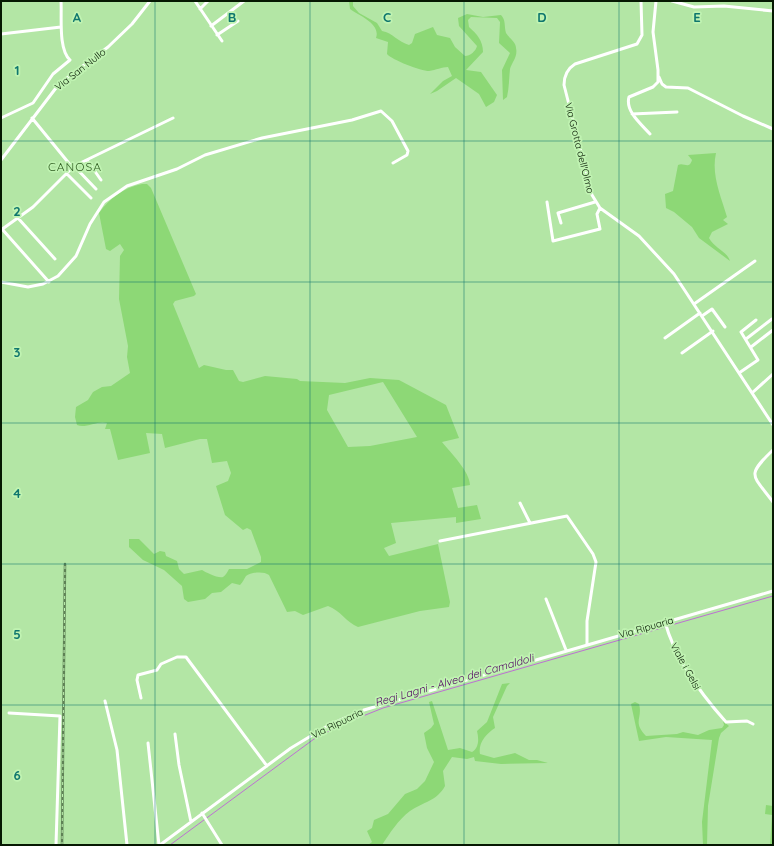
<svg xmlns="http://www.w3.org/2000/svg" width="774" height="846" viewBox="0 0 774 846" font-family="Quicksand,sans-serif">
  <rect width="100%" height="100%" fill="#b3e6a5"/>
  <path fill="#8dd876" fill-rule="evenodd" d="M349,1H353V6L359,13L377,23L382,31C393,33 398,42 409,45L412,43L415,34L433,27L437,35L450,38L455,47L465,56C470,56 476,51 477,46L459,26L458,18L467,14L483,17L501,15C506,20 504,26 506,33C509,38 516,42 516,48C518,57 512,62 510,69C509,79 509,88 507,97L503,100L502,70L510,53L499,43L500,22L497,18L471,17L468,20L469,27C477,34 483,41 483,52L466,70L481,72L497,95L494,102L486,107L479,94L456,78L437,91L430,94L443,81L452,76L448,67C442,67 436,70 429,71C421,71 392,60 387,54L388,42L376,38C381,24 360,16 350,9Z
    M716,153C711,175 721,196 727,217L723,220L728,224L712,232L709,238C714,248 727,251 730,261L699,238L692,227L674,212L666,208L665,194L673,191L678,165C684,162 689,170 692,160L688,155Z
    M142,184H147L151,188L196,294L194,296L175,301L173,304L199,368L204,365L226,370H233L239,381L243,382L265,376L297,379L300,381L345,383L370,378L399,380L446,405L459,438L442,442C451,453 470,472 470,485L452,488L458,508L477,505L481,519L456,523V517L391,523L396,543L384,548L389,556L438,544L450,602L449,607L420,611L358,627C347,623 340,610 328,606L303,615L295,611L287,612L269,575C264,571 251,572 246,576C244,579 243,582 240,585L232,583L221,592L212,593L205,599L188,602L184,599L182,586L164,570L143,560L129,547V539H139L154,554L160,551L165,552L166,556L177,561L179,569L184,574L202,570C205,572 219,579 223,577C226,575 228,571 229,569H247L261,562V557L251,530L247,528L243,530L225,515L216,486L228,481L231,473L227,461L212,463L207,439H200L165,448L162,434L146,433L150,453L118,460L110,429H105L107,423C97,420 86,429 77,425L75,417L76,407L88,400L93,392L102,387L111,386L130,373L127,357L128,346L119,299L120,256L124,250L120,244L110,251L106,249L99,213C110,198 123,188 142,184ZM383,382L417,437L370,446L348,447L327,410L329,395Z
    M510,683L507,686L493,717L495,728C486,734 478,743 480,754L494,758L515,753L529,760H537L548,763L501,764L475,761L474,757L467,759L452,757L443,771L445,786C437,801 423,802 410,811C398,820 390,833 382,845H368L372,842L367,831L372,828L374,820L388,814L405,794L417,789L425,781L434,762L427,748L424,733L431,728L434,724L429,702L432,701L448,750L460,748L472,752C479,748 479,739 477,731L487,722L502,684Z
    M635,702L639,704C643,719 632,721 646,736L677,734L683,732L698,735L709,730L722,728L724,725L723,721L729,726L721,733L719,738L708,806L707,845H703L702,822L712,740L666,737L639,741L631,704Z
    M766,805L773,806V845H770L772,815L765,814Z"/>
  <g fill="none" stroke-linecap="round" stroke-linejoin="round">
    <path stroke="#bd71d2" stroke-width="1" d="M668,626L773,596
      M170,845L314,739L343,724L383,708L665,627"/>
    <path stroke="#fff" stroke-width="3" d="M195,1L222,41
      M641,1L642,35L637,44L575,64C567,69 564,76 564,85L592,195L600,208L639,236L674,274L773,425
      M672,1L694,7L724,6L773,11
      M200,9L208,1
      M211,26L244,1
      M1,34L61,27
      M217,35L238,21
      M659,77L662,84L666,87L688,88L743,116L773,129
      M632,114L677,112
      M1,118L33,103L53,74L70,60C58,49 62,16 61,1
      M32,118L72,167L173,118
      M650,134C641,124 625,111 629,97L653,87L658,82V70L653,32L656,1
      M1,160L59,84L108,47L132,24L150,1
      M87,160L101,180
      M67,174L91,198
      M547,202L553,241L600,229L597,214L600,208
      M17,217L55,259
      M561,223L558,213L595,202
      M2,229L49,282
      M1,230L33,207L74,166L96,189
      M1,282L28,287L43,284L58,276L76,256L90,224L104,202L127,186L177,169L205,155L262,138L352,120L381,111L392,121L408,151L407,155L393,163
      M694,304L755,261
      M702,316L712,309L725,327
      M665,338L700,313
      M746,339L772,319
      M751,347L773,330
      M682,353L713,331
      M739,373L758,360L741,332L756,320
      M752,393L773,374
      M773,450C746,476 752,474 773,502
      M520,503L530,523
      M440,541L567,516L593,554L596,562L587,621V644
      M546,599L566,650
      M665,622C675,659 701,694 726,722L747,721L753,724
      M141,698L137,680L138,675L157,670L161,664L177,657H186L267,766
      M105,701L117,750L127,845
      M9,713L60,716L56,845
      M175,734L179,765L191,822
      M148,743L159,845
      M202,813L222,845
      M160,845L291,748L329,725L364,710L773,591"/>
    <defs>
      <path id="rail" d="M62,845L65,564"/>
    </defs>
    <use href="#rail" stroke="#5e8155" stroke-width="2.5"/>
    <use href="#rail" stroke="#c0f3b2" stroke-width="1" stroke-dasharray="3" stroke-linecap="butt"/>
  </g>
  <path fill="none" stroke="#0f766e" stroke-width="1" stroke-opacity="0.55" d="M155,1V845M310,1V845M464,1V845M619,1V845M1,141H773M1,282H773M1,423H773M1,564H773M1,705H773"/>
  <g text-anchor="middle" stroke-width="3.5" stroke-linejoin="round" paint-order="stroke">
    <g font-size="10" fill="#061802" stroke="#c0f3b2">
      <text transform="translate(80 69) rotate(-38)" y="4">Via San Nullo</text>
      <text transform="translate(580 148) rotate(76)" y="4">Via Grotta dell'Olmo</text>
      <text transform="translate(646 627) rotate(-16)" y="4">Via Ripuaria</text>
      <text transform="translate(686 666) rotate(61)" y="4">Viale i Gelsi</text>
      <text transform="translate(337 723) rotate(-26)" y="4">Via Ripuaria</text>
    </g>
    <g font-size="11" font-style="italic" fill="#500061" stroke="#c0f3b2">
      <text transform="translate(454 680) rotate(-16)" y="4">Regi Lagni - Alveo dei Camaldoli</text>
    </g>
    <g font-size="12" letter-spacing="1" fill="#2d5a1f" stroke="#c0f3b2">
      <text x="75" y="171">CANOSA</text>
    </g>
  </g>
  <g font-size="13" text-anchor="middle" font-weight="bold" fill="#0f766e" stroke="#c0f3b2" stroke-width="3.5" stroke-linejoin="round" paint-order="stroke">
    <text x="77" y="22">A</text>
    <text x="232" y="22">B</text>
    <text x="387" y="22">C</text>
    <text x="542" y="22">D</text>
    <text x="697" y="22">E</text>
    <text x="17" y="75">1</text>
    <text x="17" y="216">2</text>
    <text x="17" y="357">3</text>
    <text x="17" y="498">4</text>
    <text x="17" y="639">5</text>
    <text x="17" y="780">6</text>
  </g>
  <rect width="774" height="846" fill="none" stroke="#061802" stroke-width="4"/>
</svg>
